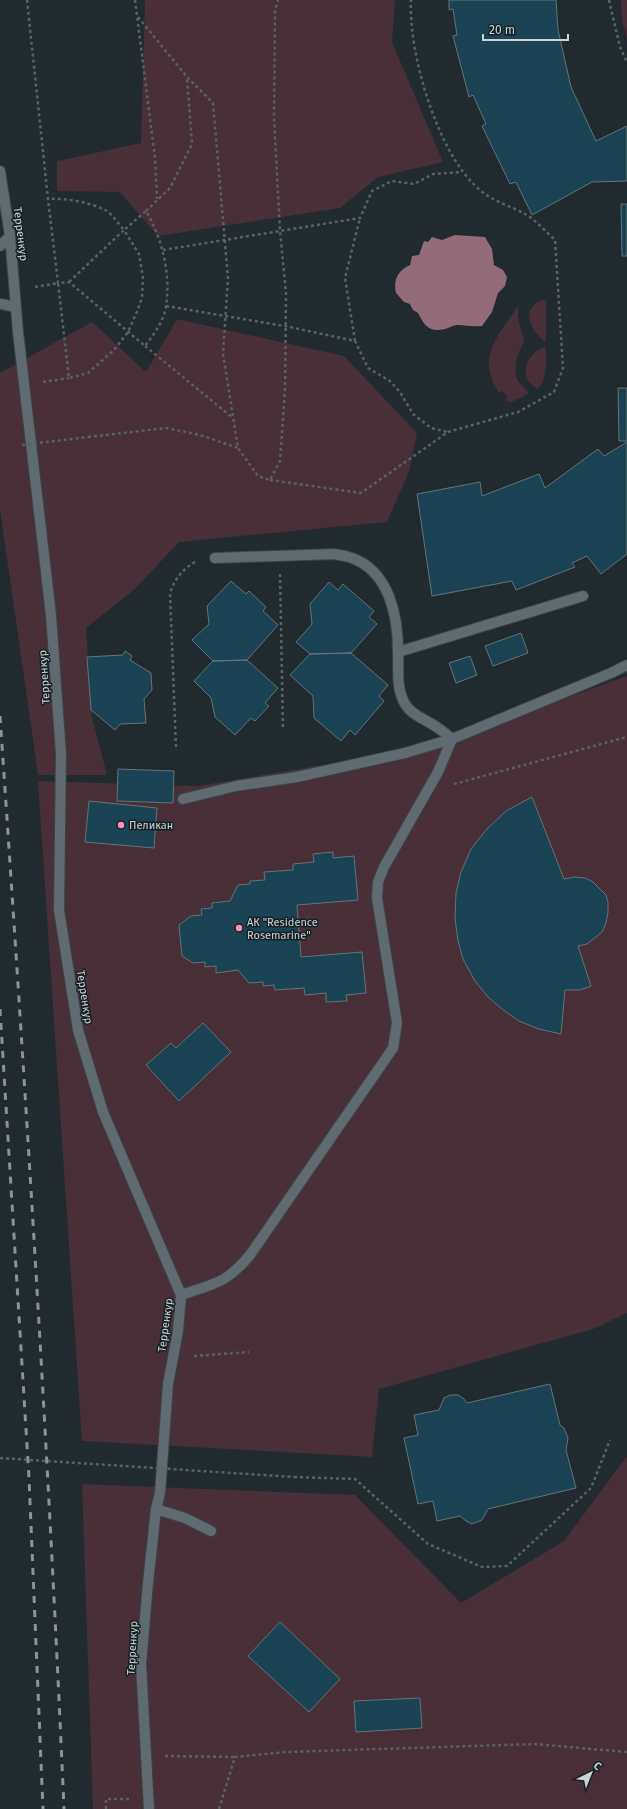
<svg xmlns="http://www.w3.org/2000/svg" width="627" height="1809" viewBox="0 0 627 1809" font-family="'Fira Sans',sans-serif">
  <rect width="100%" height="100%" fill="#202a2f"/>
  <path fill="#482f38" d="M145,0H395L392,42L443,162L378,177L340,208L158,236L120,192L57,191V161L141,143Z
    M621,0H627V38L622,21Z
    M542,300H546V342C531,332 519,309 542,300Z
    M518,306V318L524,342L517,356L515,373L518,381L529,393L510,403L505,400L508,396L501,391L499,393C475,356 499,335 518,306Z
    M177,319L344,356L417,433L409,472L387,522L179,542L135,589L86,628L92,717L107,775H38L0,510V373L92,322L146,372Z
    M546,347C546,362 548,378 538,389C533,386 529,383 527,378C522,365 533,349 546,347Z
    M627,676V1313L593,1329L379,1389L372,1457L82,1441L38,781L198,786L430,747Z
    M627,1456V1809H93L82,1484L355,1495L461,1603L564,1541Z"/>
  <path fill="#936b79" d="M455,235L485,237L492,249L494,265L503,270L507,277L505,286L498,293L492,312L482,326C472,327 466,325 457,325C453,325 449,328 445,329C429,333 424,325 418,313L413,310L410,304L404,302L396,293C393,280 398,270 410,265L412,256L419,255L424,241L428,242L432,237L442,240Z"/>
  <path fill="#1a4354" stroke="#677379" d="M449,0H556L558,30L571,87L596,141L627,126V181L592,182L532,215L516,182L510,184L482,126L486,124L473,95L469,97L453,36L457,35L453,9L449,10Z
    M621,204H627V256H622Z
    M618,388H627V441H619Z
    M627,442V554L601,574L587,556L572,563L575,567L516,590L512,581L432,596L417,494L480,482L482,496L539,474L545,488L598,449L604,456Z
    M231,581L246,594L249,591L266,607L263,611L278,625L247,660L213,661L192,640L209,624L207,606Z
    M329,582L338,590L343,584L374,611L369,617L377,624L351,653L310,654L296,642L312,624L310,604Z
    M521,633L528,653L493,666L485,646Z
    M125,651L132,656L130,660L151,673L152,690L144,699L146,723L120,724L115,730L91,710L87,657L123,655Z
    M351,653L388,685L379,696L384,701L355,735L350,730L341,741L314,718L313,696L290,675L310,654Z
    M470,656L477,675L456,683L449,663Z
    M247,660L278,688L265,703L269,706L255,721L251,718L235,735L215,717L211,698L194,681L213,661Z
    M118,769L174,771L173,803L117,801Z
    M532,797L564,879L575,877L585,878L593,882L606,895L608,903V912L606,923L602,932L587,944L578,946L591,986L580,990H565L561,1034L539,1029L519,1021L502,1009L488,997L475,981L463,959L458,941L455,918L456,893L461,872L471,849L487,829L506,811Z
    M89,801L157,808L154,848L85,842Z
    M333,852V858L354,856L358,900L297,905L301,957L362,952L366,993L346,995L347,1001L326,1002V993L305,995L304,988L275,990L274,985L263,986V982L249,983L238,970L216,973V966L205,967V962L193,963L182,956L179,925L191,916L202,915L201,909L212,908V903L230,901L238,885L250,884V881L265,880L264,872L293,870V864L314,862L313,854Z
    M203,1023L231,1052L179,1101L146,1065L171,1043L176,1048Z
    M550,1384L560,1425L564,1428L568,1438L566,1450L576,1488L488,1509L482,1520L472,1524L466,1521L460,1516L437,1521L433,1501L418,1504L404,1438L418,1435L414,1415L439,1410L444,1398L450,1395H458L463,1398L467,1403Z
    M280,1622L340,1679L309,1712L248,1656Z
    M420,1698L422,1728L356,1732L354,1701Z"/>
  <g fill="none" stroke-linecap="round" stroke-linejoin="round">
    <defs>
      <path id="service" d="M0,171L10,236L18,332L51,615L61,754L59,910L78,1030L103,1112L181,1295L178,1331L168,1384L160,1493L156,1509L148,1583L141,1664L149,1809
        M0,246L10,236
        M0,304L16,307
        M215,558L334,554C340,555 346,556 352,558C390,572 398,617 398,652C399,669 396,685 403,700C409,715 426,719 438,728C443,731 448,736 452,739L611,673L627,665
        M398,652L583,596
        M183,799L236,786L297,777L405,753L452,739
        M181,1295C214,1284 227,1283 250,1255L393,1048L397,1023L377,898L378,882L384,867L438,772L452,739
        M156,1509L185,1518L211,1531"/>
    </defs>
    <use href="#service" stroke="#3c4549" stroke-width="12"/>
    <path stroke="#586166" stroke-width="2.5" stroke-dasharray="3 3" stroke-linecap="butt" d="M27,0L48,199C66,198 90,202 107,211C113,215 119,225 124,230L146,211C162,238 171,274 166,306C164,321 154,334 145,346L69,282L58,283L48,199
      M135,0L155,158L157,199
      M609,0L620,47L627,62
      M138,17L187,77
      M146,211L170,188L192,144L187,77L213,103L228,278L223,354L238,448L258,476L270,480L280,461L285,390L286,293L280,231L274,118L275,11L278,0
      M163,250L360,218L372,191L392,181L414,184L433,174L462,172
      M35,287L58,283L69,378L88,373L114,350L128,332L136,314L142,298L143,278L139,254L124,230L69,282
      M166,306L285,326L355,341L368,368L390,381L400,392L413,414L431,428L448,432
      M355,341L345,278L360,218
      M145,346L233,418
      M43,382L69,378
      M88,437L166,428L200,435L238,448
      M270,480L361,493L448,432L518,412L554,392L563,368L555,240C546,232 536,220 525,214C511,206 492,201 480,190C438,156 408,53 411,0
      M280,574L283,730
      M176,747L170,593C175,578 182,570 195,562
      M454,784L627,737
      M194,1356L249,1352
      M294,1477L355,1479L428,1544L482,1567L507,1566L591,1488L610,1440
      M165,1756L235,1757
      M106,1809V1799H129
      M219,1809L235,1757L286,1752L534,1744L627,1752"/>
    <use href="#service" stroke="#5f6b70" stroke-width="10"/>
    <path stroke="#8a9396" stroke-width="3" stroke-dasharray="7 7" stroke-linecap="butt" d="M0,716C25,1080 48,1444 64,1809
      M0,1009L29,1478L43,1809"/>
    <path stroke="#586166" stroke-width="2.5" stroke-dasharray="3 3" stroke-linecap="butt" d="M22,445L88,437
      M0,1458L294,1477"/>
  </g>
  <g fill="#ff8eba" stroke="#162125" stroke-width="1.5">
    <circle cx="121" cy="825" r="4"/>
    <circle cx="239" cy="928" r="4"/>
  </g>
  <g text-anchor="middle" stroke-width="3" stroke-linejoin="round" paint-order="stroke">
    <g font-size="11" fill="#ccd3d6" stroke="#162125">
      <text transform="translate(21 234) rotate(83)" y="4">Терренкур</text>
      <text transform="translate(44 677) rotate(-94)" y="4">Терренкур</text>
      <text transform="translate(85 997) rotate(81)" y="4">Терренкур</text>
      <text transform="translate(165 1325) rotate(-82)" y="4">Терренкур</text>
      <text transform="translate(132 1648) rotate(-87)" y="4">Терренкур</text>
    </g>
    <g font-size="11" fill="#ccd3d6" stroke="#162125" text-anchor="start">
      <text x="129" y="829">Пеликан</text>
      <text x="247" y="926">АК "Residence<tspan x="247" dy="13">Rosemarine"</tspan></text>
    </g>
  </g>
  <g transform="translate(591 1773) rotate(43)" stroke="#162125" stroke-width="3" paint-order="stroke">
  <path d="M0-3L7 15L0 10L-7 15Z" fill="#ccd3d6"/>
  <text y="-6" font-size="11" font-weight="bold" text-anchor="middle" fill="#ccd3d6">С</text>
  </g>
  <path d="M483 34v6h85v-6" fill="none" stroke="#ccd3d6" stroke-width="2"/>
  <text x="489" y="34" font-size="12" fill="#ccd3d6" stroke="#162125" stroke-width="3" paint-order="stroke">20 m</text>
</svg>
